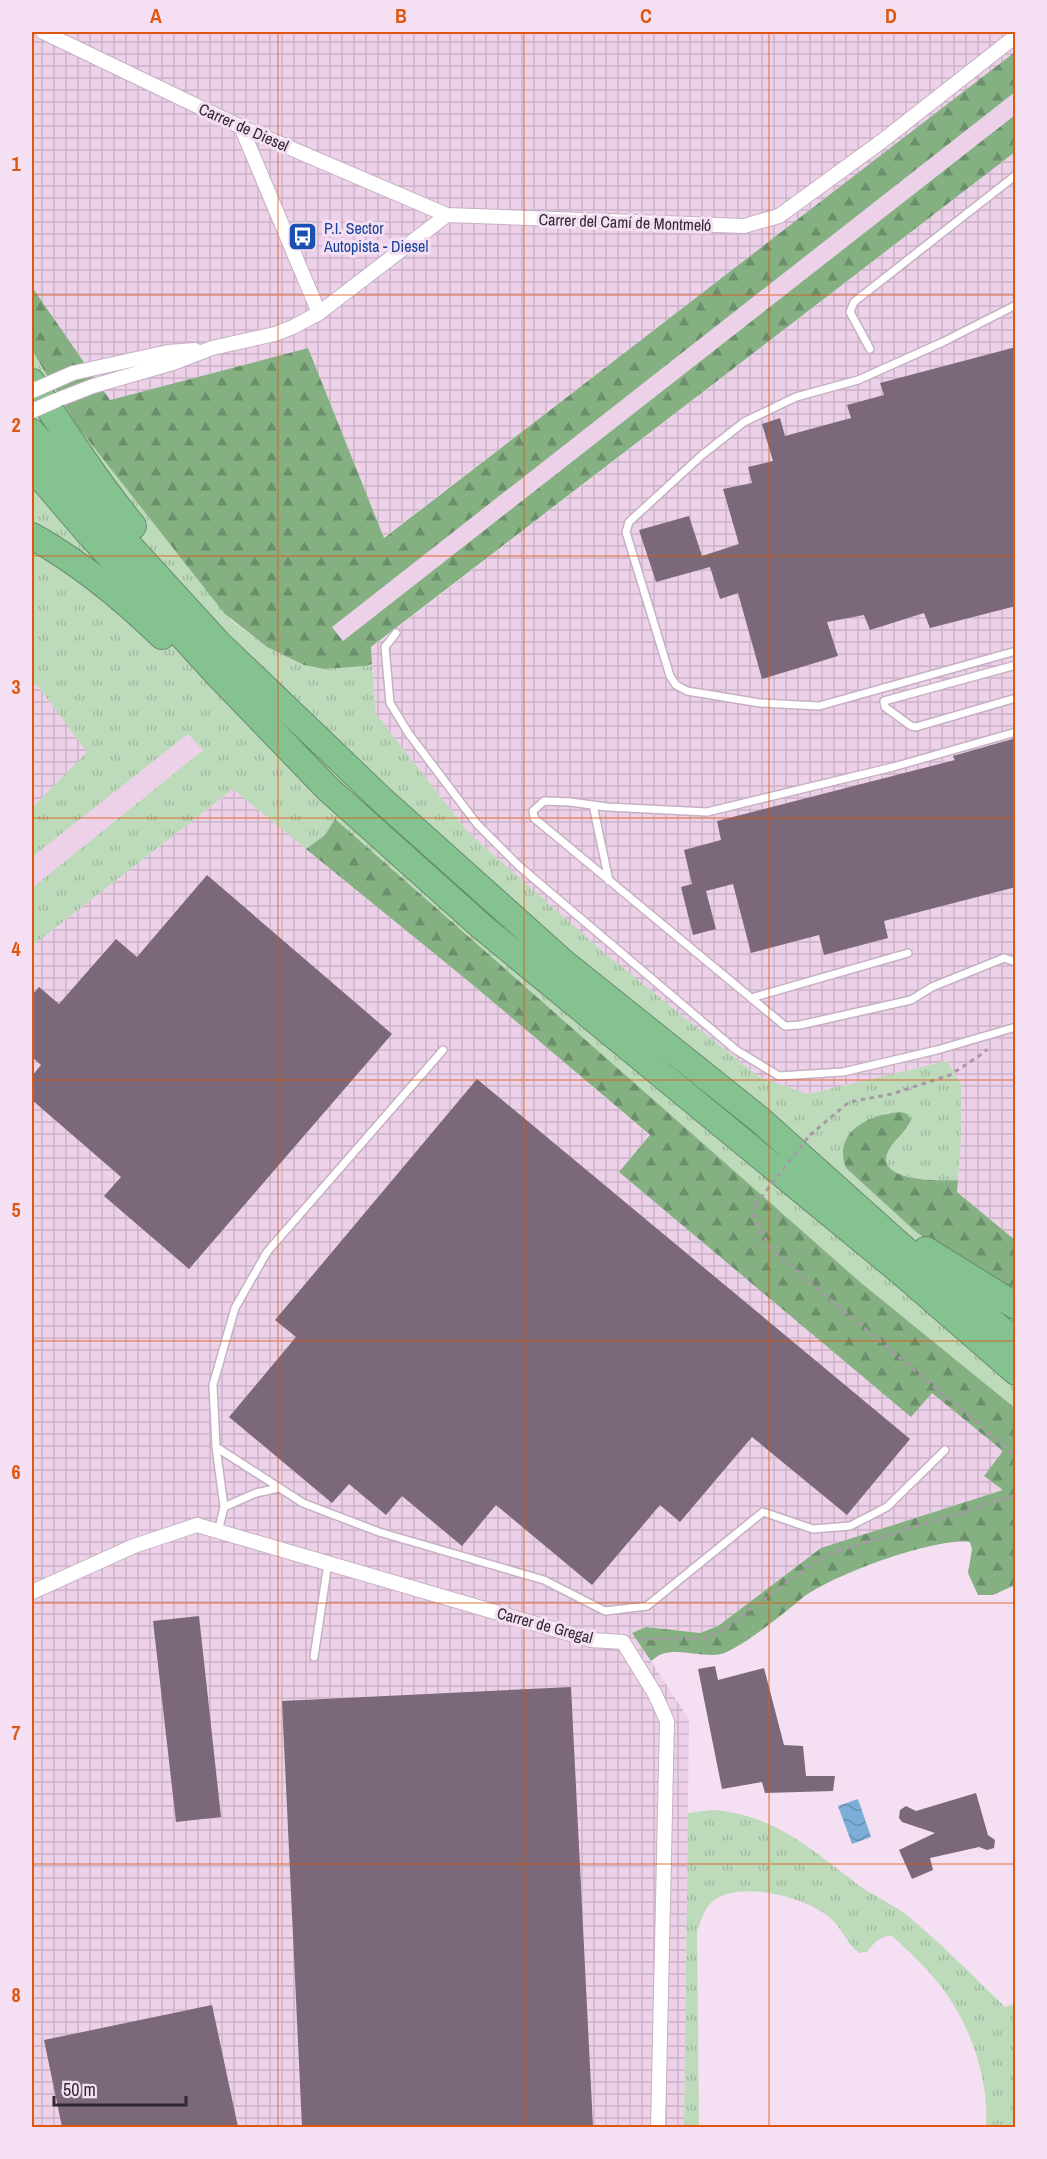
<svg xmlns="http://www.w3.org/2000/svg" width="1047" height="2159" viewBox="0 0 1047 2159" font-family="'Archivo Narrow',sans-serif">
  <defs>
    <pattern id="industrial-grid" width="8" height="8" patternUnits="userSpaceOnUse" patternTransform="scale(1.5)"><rect width="8" height="8" fill="#ecd1e9"/><path d="M0 4h8M4 0v8" fill="none" stroke="#cbb3c8"/></pattern>
    <pattern id="grass-tufts" width="24" height="20" patternUnits="userSpaceOnUse" patternTransform="scale(1.5)"><rect width="24" height="20" fill="#bddabb"/><path d="M3 7l-1-3M5 7V3M7 7l1-3M15 17l-1-3M17 17v-4M19 17l1-3" fill="none" stroke="#a3bba1"/></pattern>
    <pattern id="forest-firs" width="22" height="20" patternUnits="userSpaceOnUse" patternTransform="scale(1.5)"><rect width="22" height="20" fill="#84b082"/><path d="M5 1l3.5 6h-7zM16 11l3.5 6h-7z" fill="#6c8f6b"/></pattern>
    <pattern id="water-waves" width="16" height="10" patternUnits="userSpaceOnUse" patternTransform="scale(1.5)"><rect width="16" height="10" fill="#7baed8"/><path d="M0 5q4-4 8 0t8 0" fill="none" stroke="#658eb0"/></pattern>
  </defs>
  <rect width="100%" height="100%" fill="#f5dff3"/>
  <path fill="#ecd1e9" d="M1015,92V115L343,641L332,626Z
    M188,734L203,750L32,888V857Z"/>
  <path fill="url(#industrial-grid)" d="M32,32H1015L1016,52L383,538L308,348L110,400L32,287Z
    M1015,152V1240L957,1192L961,1139V1084L947,1061L808,1094L759,1077L602,951L469,833L376,714L371,648Z
    M32,684L37,685L88,752L32,808Z
    M233,789L473,985L650,1136L620,1172L911,1416L932,1392L1003,1451V1490L821,1548L718,1626L700,1633L646,1627L632,1633L689,1719L684,2127L32,2128V946Z"/>
  <path fill="url(#grass-tufts)" d="M32,350L77,426L231,620L267,647L304,665L324,669L366,666L372,664L376,714L469,833L602,951L759,1077L808,1094L947,1061L961,1084V1139L958,1180C944,1181 878,1182 886,1155C890,1144 902,1134 909,1126L907,1114L887,1113L846,1168L916,1232L1015,1299V1408L860,1282L335,820L325,835L306,849L233,789L32,946V888L203,750L188,734L32,857V808L87,752L37,685L32,684Z
    M712,1810C773,1814 811,1849 857,1884C872,1895 889,1902 904,1913C940,1942 972,1975 1005,2007L1015,2004V2127H986C989,2083 973,2033 948,1996C933,1974 912,1954 892,1936C879,1936 874,1943 867,1952L859,1953C846,1943 842,1927 829,1917C805,1897 738,1879 712,1902C704,1909 701,1921 697,1931L699,2127H684L688,1813Z"/>
  <path fill="url(#forest-firs)" d="M1015,52V92L332,627L343,641L1015,115V152L371,647L372,664L366,666L324,669L304,665L267,647L225,614L77,426L32,350V287L110,400L308,348L384,538Z
    M335,819L860,1282L1015,1408V1585L993,1595H978L968,1573L972,1549L970,1542C935,1537 828,1576 800,1600C784,1613 739,1650 721,1654C704,1658 679,1648 662,1654C658,1655 654,1659 651,1661L632,1633L646,1627L700,1633L718,1626L821,1548L1003,1490L984,1476L1003,1451L932,1393L911,1417L619,1172L650,1135L473,985L306,849L325,835Z
    M901,1112L907,1114L911,1119C907,1133 892,1140 887,1154C877,1182 944,1181 958,1180L957,1192L1015,1240V1299L916,1232L846,1168C832,1131 870,1114 901,1112Z"/>
  <path fill="url(#water-waves)" d="M858,1799L871,1837L852,1844L838,1806Z"/>
  <path fill="#7b6979" d="M1016,347V606L930,628L924,613L870,630L864,615L827,622L838,656L762,679L738,593L720,599L710,567L656,582L639,530L689,516L702,556L739,544L723,489L752,483L748,467L773,461L762,424L780,418L785,436L851,418L847,405L884,395L880,383Z
    M1016,738V887L884,921L888,938L824,955L819,935L751,953L733,884L706,891L716,929L693,935L681,887L692,884L684,850L721,840L717,821L955,760L953,756Z
    M207,875L392,1034L189,1269L104,1196L121,1177L32,1100V1076L41,1065L32,1057V995L39,987L59,1004L116,939L137,957Z
    M477,1079L910,1439L847,1515L752,1437L680,1522L660,1505L592,1585L496,1505L462,1546L402,1496L386,1515L349,1484L332,1503L229,1417L296,1337L275,1320Z
    M199,1616L221,1817L176,1822L153,1621Z
    M715,1666L718,1680L764,1668L784,1745L803,1746L806,1776H835L833,1791L765,1793L762,1782L722,1789L698,1669Z
    M571,1687L593,2127H302L282,1701Z
    M976,1793L988,1835L995,1840L994,1848L987,1850L979,1847L930,1858L933,1870L912,1879L899,1850L935,1833L902,1822L899,1818L900,1810L906,1806L916,1811Z
    M212,2005L238,2127H62L44,2040Z"/>
  <g fill="none" stroke-linecap="round" stroke-linejoin="round">
    <defs>
      <path id="service" d="M1016,305L943,342L858,380L796,397L744,422L702,455L629,522L626,532L670,676L676,685L687,691L760,703L819,706L1016,651
        M870,349L850,312L854,302L1016,175
        M396,633L385,647L390,703L409,734L477,824L519,866L736,1050L779,1076L843,1072L937,1050L1016,1027
        M1016,665L884,701L885,707L911,726L916,727L1016,698
        M1016,732L893,767L707,812L607,807L570,802L544,801L533,811L534,818L785,1026L800,1025L911,1000L932,987L1004,958L1016,962
        M593,805L609,881
        M751,998L908,953
        M443,1050L267,1252L235,1308L213,1385L216,1447L303,1503L379,1532L544,1580L605,1611L647,1606L763,1512L813,1529L850,1526L887,1507L945,1450
        M216,1447L224,1507L218,1532
        M224,1507L256,1493L279,1488
        M314,1657L328,1563"/>
      <path id="minor" d="M43,32L241,127L447,215
        M241,127L319,313
        M73,373L168,352L195,350
        M57,400L93,386L173,363L212,348L275,334L293,327L319,313L447,215L744,226L779,216L882,141L1016,36
        M32,1592L134,1546L197,1525L591,1640L623,1642L655,1694L667,1721L658,2128"/>
      <path id="motorway" d="M32,382C64,431 96,481 133,526
        M32,432L102,516L218,643L382,800L564,963L759,1119L904,1249L1016,1342
        M32,467L85,529L219,676L327,788L481,926L901,1272L1016,1372
        M32,536C80,563 122,597 162,636
        M926,1250L1016,1306"/>
    </defs>
    <use href="#service" stroke="#c6b1c4" stroke-width="10"/>
    <use href="#minor" stroke="#c6b1c4" stroke-width="16"/>
    <use href="#motorway" stroke="#678d6e" stroke-width="28"/>
    <path stroke="#a998a8" stroke-width="3" stroke-dasharray="4.5 4.5" stroke-linecap="butt" d="M810,1135L849,1102L892,1094L950,1075L985,1052L987,1049
      M755,1205L753,1218L772,1250L1016,1456
      M640,1639L707,1638L722,1630L819,1559L835,1552L1016,1495"/>
    <use href="#service" stroke="#fff" stroke-width="7"/>
    <use href="#minor" stroke="#fff" stroke-width="14"/>
    <use href="#motorway" stroke="#84c390" stroke-width="26"/>
    <defs>
      <path id="minor-bridge" d="M32,391L73,373
        M32,411L57,400"/>
    </defs>
    <use href="#minor-bridge" stroke="#c6b1c4" stroke-width="16" stroke-linecap="butt"/>
    <path stroke="#a998a8" stroke-width="3" stroke-dasharray="4.5 4.5" stroke-linecap="butt" d="M755,1205L810,1135"/>
    <use href="#minor-bridge" stroke="#fff" stroke-width="14"/>
  </g>
  <path fill="none" stroke="#df570e" stroke-width="1.5" stroke-opacity="0.55" d="M278,32V2128M524,32V2128M769,32V2128M32,295H1016M32,556H1016M32,818H1016M32,1080H1016M32,1341H1016M32,1603H1016M32,1864H1016"/>
  <defs>
    <symbol id="bus-square" viewBox="-11 -11 22 22"><rect x="-9" y="-9" width="18" height="18" rx="4" fill="#1a4fb4" stroke="#f5dff3"/><path d="M-5-6H5V4H4V6H2V4H-2V6H-4V4H-5ZM-3.5-4V0h7V-4ZM-3.5 1.2v1.5H-2V1.2ZM2 1.2v1.5H3.5V1.2Z" fill="#fff"/></symbol>
  </defs>
  <g fill-rule="evenodd">
    <use href="#bus-square" x="286" y="220" width="33" height="33"/>
  </g>
  <g text-anchor="middle" stroke-width="6" stroke-linejoin="round" paint-order="stroke">
    <g font-size="16" fill="#302830" stroke="#f5dff3">
      <text transform="translate(244 127) rotate(24)" y="6">Carrer de Diesel</text>
      <text transform="translate(625 222) rotate(2)" y="6">Carrer del Camí de Montmeló</text>
      <text transform="translate(545 1625) rotate(15)" y="6">Carrer de Gregal</text>
    </g>
    <g font-size="16" fill="#164399" stroke="#f5dff3" text-anchor="start">
      <text x="324" y="234">P.I. Sector<tspan x="324" dy="18">Autopista - Diesel</tspan></text>
    </g>
  </g>
  <rect width="1047" height="2159" fill="none" stroke="#f5dff3" stroke-width="66"/>
  <path d="M54 2096v9h132v-9" fill="none" stroke="#302830" stroke-width="3"/>
  <text x="63" y="2096" font-size="18" fill="#302830" stroke="#f5dff3" stroke-width="4.5" paint-order="stroke">50 m</text>
  <rect x="33" y="33" width="981" height="2093" fill="none" stroke="#df570e" stroke-width="2"/>
  <g font-size="20" text-anchor="middle" font-weight="bold" fill="#df570e">
    <text x="156" y="23">A</text>
    <text x="401" y="23">B</text>
    <text x="646" y="23">C</text>
    <text x="891" y="23">D</text>
    <text x="16" y="171">1</text>
    <text x="16" y="432">2</text>
    <text x="16" y="694">3</text>
    <text x="16" y="956">4</text>
    <text x="16" y="1217">5</text>
    <text x="16" y="1479">6</text>
    <text x="16" y="1740">7</text>
    <text x="16" y="2002">8</text>
  </g>
</svg>
